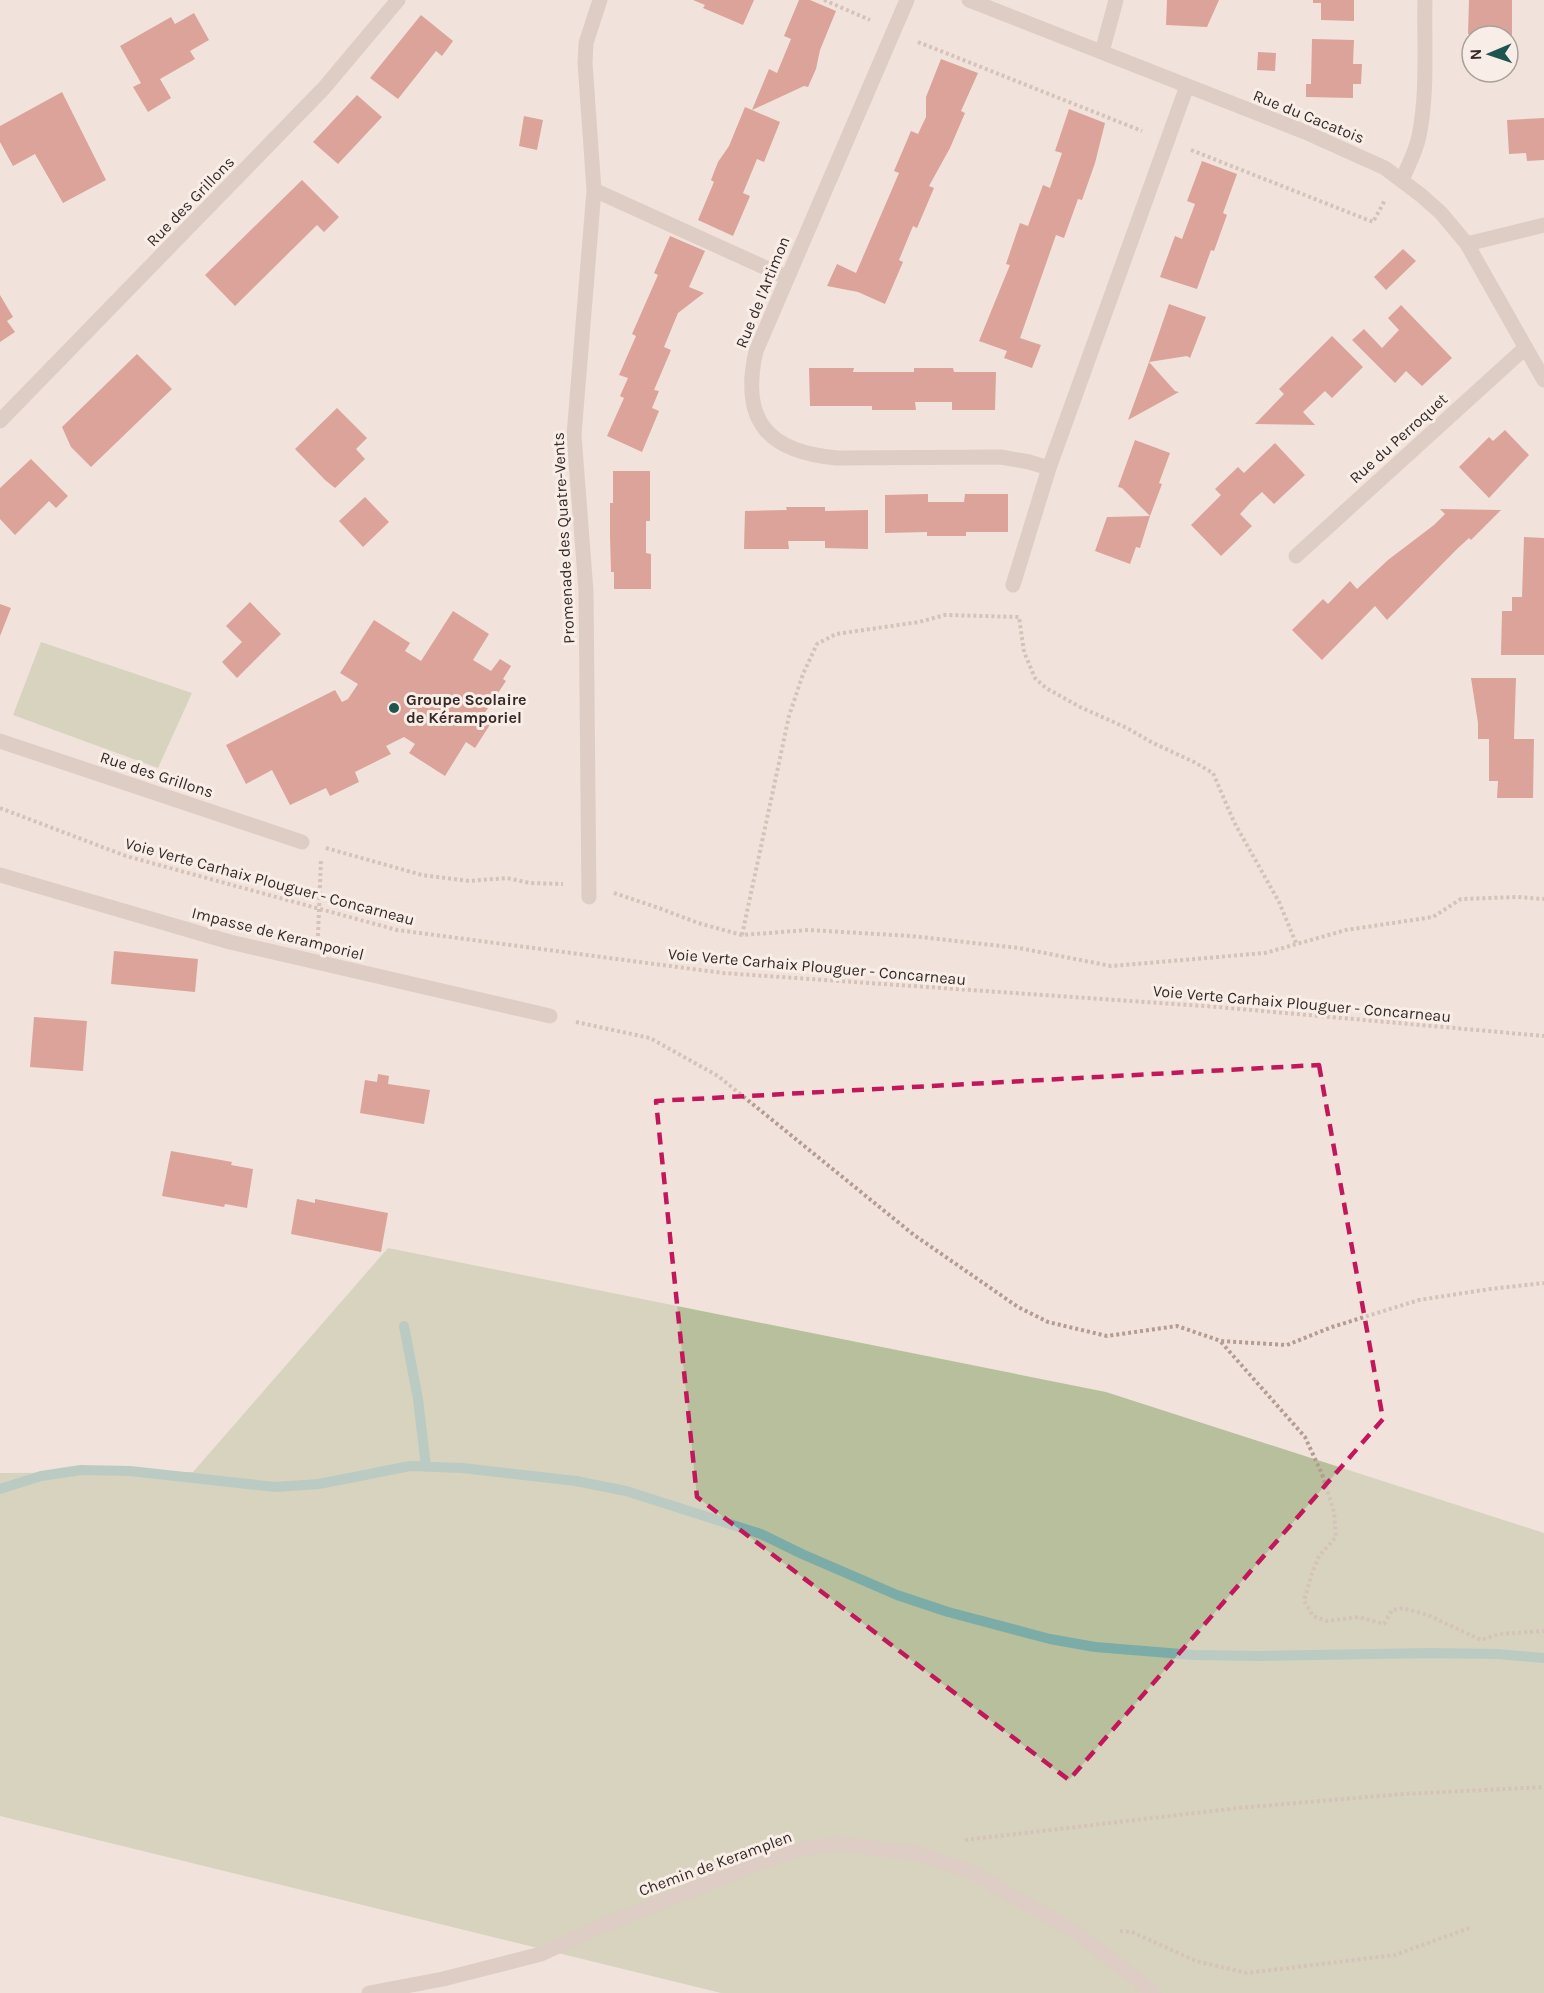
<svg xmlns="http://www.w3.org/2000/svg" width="1544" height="1993" viewBox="0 0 1544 1993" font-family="Karla,sans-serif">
  <rect width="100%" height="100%" fill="#f1e3db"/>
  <path fill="#b8bf9c" d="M41,642L192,693L158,768L13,715Z
    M388,1248L1106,1392L1544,1533V1993H721L0,1816V1473L193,1472Z"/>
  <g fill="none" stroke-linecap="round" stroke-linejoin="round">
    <path stroke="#7baca7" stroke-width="10" d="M404,1326L418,1399L426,1467
      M0,1489L41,1476L81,1470L130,1471L275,1487L319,1484L410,1466L462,1468L576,1481L626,1491L761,1534L802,1554L897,1595L948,1612L1050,1639L1095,1647L1194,1655L1259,1656L1430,1653L1497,1654L1544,1658"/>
  </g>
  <path fill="#c15549" d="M693,0H754L743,25L703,8L705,5Z
    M799,0H810L836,11L820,50L816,69L808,87L804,86L752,110L780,122L764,162L757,159L743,193L750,196L733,236L698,220L714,182L711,180L718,162L729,146L745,107L752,110L769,69L777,73L791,39L784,36Z
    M1167,0H1219L1207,27L1166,25Z
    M1313,0H1354V21L1321,20V3H1313Z
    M1469,0H1512V35L1468,34Z
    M194,13L209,40L190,51L195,59L160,79L171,98L148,112L133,87L141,83L120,46L171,17L175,24Z
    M421,15L453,41L442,56L436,51L398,99L370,78Z
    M1312,39L1354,40L1353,64H1362L1361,84H1353V98L1306,97V84H1311Z
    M1258,52L1276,53L1275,71L1257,70Z
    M941,59L978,73L961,111L965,113L950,148L929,186L934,188L917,228L913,226L899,260L903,262L885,304L858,292L827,286L837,264L856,273L899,173L894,171L911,131L918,134L926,117V97Z
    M62,92L106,180L63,203L35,154L13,166L0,142V126Z
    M357,95L382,117L338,164L313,142Z
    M1069,109L1105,123L1095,163L1082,200L1078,199L1064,238L1056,235L1020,338L1041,345L1032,368L1004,358L1007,351L979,341L1003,282L1010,265L1006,264L1020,223L1028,226L1043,185L1050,188L1062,153L1055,151Z
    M524,116L543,120L537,150L519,146Z
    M1544,118V160L1527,161L1526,153L1509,154L1507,120Z
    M1202,161L1237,174L1223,213L1227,215L1214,251L1211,250L1197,289L1160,277L1175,236L1182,239L1195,204L1187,201Z
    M302,180L339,217L324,232L317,225L235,306L205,275Z
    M670,236L705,251L689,287L704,293L678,313L664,347L671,350L654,390L659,391L652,408L659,411L642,452L607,436L624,398L620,396L628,378L619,375L636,336L632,334L658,275L654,273Z
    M1403,249L1416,261L1386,290L1374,277Z
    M0,295L13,317L7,321L15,332L0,342Z
    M1169,304L1206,317L1190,358L1187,356L1149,362Z
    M1401,305L1452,358L1422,386L1406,371L1395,383L1352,340L1364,329L1382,348L1399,330L1388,318Z
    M1332,336L1363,367L1332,398L1325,391L1303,412L1315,425L1255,424L1284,394L1279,389Z
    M137,354L172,389L91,467L71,447L62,427Z
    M1149,362L1175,391L1179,392L1128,420Z
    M809,368H854L853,372H914V368H953L954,372H996L995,410H952V402H915L916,410H872V406H810Z
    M337,408L367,438L356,449L365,459L335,488L325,480L295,449Z
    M1505,430L1529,455L1489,498L1459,467L1489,437L1493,441Z
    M1135,440L1170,453L1159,483L1162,484L1150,516L1122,488L1118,487Z
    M1275,443L1305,475L1274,504L1262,492L1251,502L1240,514L1252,526L1221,556L1191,525L1221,495L1215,489L1238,467L1244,473Z
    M31,459L68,496L56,508L49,501L15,535L0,519V488Z
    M613,471H650V521H646V553L651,554V589H614V572H611L610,537V503H613Z
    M928,494V502H964L965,494H1008V532H966V536H927V532L885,533V495Z
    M365,497L389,522L363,547L339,521Z
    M786,507H825V511L868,510V549L825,548V541H788L789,549H744L745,511L787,510Z
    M1440,509L1501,510L1471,540L1469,538L1457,549L1387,620L1375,606L1322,660L1292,630L1323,599L1328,604L1350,581L1357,589L1388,560L1434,525L1445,514Z
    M1150,516L1140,548L1136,547L1130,564L1095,551L1107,517Z
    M1524,537L1544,538V655H1501L1502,611H1512V597H1522Z
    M250,602L281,634L237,678L222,662L242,642L226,626Z
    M0,604L11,608L0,636Z
    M453,611L489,634L473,660L491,671L500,659L511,666L503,679L506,681L484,714L493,720L475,748L466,742L445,776L409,753L415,744L404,737L386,746L391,754L355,772L359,782L330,796L326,788L290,805L272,770L246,784L226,745L335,690L342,702L348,699L358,684L340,673L374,620L410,643L405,651L421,661Z
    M1471,678H1516L1514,739H1534L1533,798H1497L1498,781H1489V739H1478V723Z
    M114,951L198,959L195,992L111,984Z
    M34,1017L87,1021L83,1071L30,1067Z
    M378,1074L389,1076L388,1084L430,1090L424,1124L360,1113L365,1080L377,1082Z
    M171,1151L232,1162L231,1165L253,1169L247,1208L225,1204L224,1207L162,1196Z
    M297,1199L315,1203V1199L388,1213L381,1252L291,1234Z"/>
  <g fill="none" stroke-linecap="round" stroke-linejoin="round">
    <path stroke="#b49c92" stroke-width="4" stroke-dasharray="3 3" stroke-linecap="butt" d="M824,0L870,20
      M918,42L1142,131
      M1191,150L1373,222L1385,200
      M0,808L126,856L397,930L723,973L1218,1007L1544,1036
      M326,848L422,875L469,881L507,878L530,883L563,884
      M614,893L659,908L698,923L742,935L808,930L911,936L1019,948L1111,966L1265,953L1346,930L1433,917L1461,899L1518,897L1544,899
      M742,935L789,716L803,674L817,644L836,634L919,622L945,615L1019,617L1024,652L1035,678L1046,688L1080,707L1127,728L1153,743L1194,762L1213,773L1234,822L1279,902L1296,943
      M318,936L321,859
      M576,1022L650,1038L718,1076L914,1235L1018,1307L1048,1322L1107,1336L1177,1326L1221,1341L1287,1345L1332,1327L1419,1300L1490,1289L1544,1283
      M1221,1342L1305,1437L1322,1474L1334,1512L1336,1537L1319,1556L1312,1573L1304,1601L1313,1616L1327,1621L1359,1617L1384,1624L1392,1610L1403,1608L1428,1615L1481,1640L1499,1634L1544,1631
      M965,1840L1238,1808L1404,1794L1544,1787
      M1120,1931L1132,1932L1196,1961L1247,1973L1395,1955L1472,1927"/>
    <path stroke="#c8b2a8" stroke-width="15" d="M907,0L756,351C740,421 768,452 837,458L1001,457L1029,462L1049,468L1187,86
      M969,0L1305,132L1385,168L1422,196L1441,213L1467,244L1544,380
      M1102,52L1116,0
      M1402,180C1408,166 1416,151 1419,136C1428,92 1424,45 1425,0
      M594,190L786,277
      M1467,244L1544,225
      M0,421L324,88L398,0
      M1296,556L1525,348
      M1013,585L1049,468
      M0,741L302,842
      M0,875L230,942L550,1016
      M589,897L586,591L574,435L594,190L585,63L586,43L600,0
      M369,1993L443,1979L541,1954L604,1925L752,1866L798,1850L837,1844L915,1853L968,1870L1077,1933L1154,1993"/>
  </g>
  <path d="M0 0H1544V1993H0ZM1319,1065L1383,1419L1069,1780L697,1497L656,1101Z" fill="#f1e3db" fill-opacity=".55" fill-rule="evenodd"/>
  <path fill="none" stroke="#c2185b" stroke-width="4.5" stroke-dasharray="12 8" stroke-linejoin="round" d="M1319,1065L1383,1419L1069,1780L697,1497L656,1101Z"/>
  <circle fill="#1f5550" stroke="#f8eee7" stroke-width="2" cx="394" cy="708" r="6"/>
  <g text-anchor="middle" stroke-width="6" stroke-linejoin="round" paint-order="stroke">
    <g font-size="16" fill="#352a28" stroke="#f8eee7">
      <text transform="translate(1309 116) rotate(22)" y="6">Rue du Cacatois</text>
      <text transform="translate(190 201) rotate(-46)" y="6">Rue des Grillons</text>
      <text transform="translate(762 292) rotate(-68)" y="6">Rue de l'Artimon</text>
      <text transform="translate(1398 438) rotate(-42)" y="6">Rue du Perroquet</text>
      <text transform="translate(563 538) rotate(-93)" y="6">Promenade des Quatre-Vents</text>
      <text transform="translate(157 774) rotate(18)" y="6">Rue des Grillons</text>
      <text transform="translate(270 881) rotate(15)" y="6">Voie Verte Carhaix Plouguer - Concarneau</text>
      <text transform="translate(278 933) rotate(14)" y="6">Impasse de Keramporiel</text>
      <text transform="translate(817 966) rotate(5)" y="6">Voie Verte Carhaix Plouguer - Concarneau</text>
      <text transform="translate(1302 1003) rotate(5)" y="6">Voie Verte Carhaix Plouguer - Concarneau</text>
      <text transform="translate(715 1863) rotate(-20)" y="6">Chemin de Keramplen</text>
    </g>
    <g font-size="16" font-weight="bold" fill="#352a28" stroke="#f8eee7" text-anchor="start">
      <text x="406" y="705">Groupe Scolaire<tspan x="406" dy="18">de Kéramporiel</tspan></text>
    </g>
  </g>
  <g transform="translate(1490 54) rotate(268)"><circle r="28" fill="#f8eee7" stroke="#aaa09b" stroke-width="1.5"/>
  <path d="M0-4.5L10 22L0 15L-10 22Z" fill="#1f5550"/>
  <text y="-9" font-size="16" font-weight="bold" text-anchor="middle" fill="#352a28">N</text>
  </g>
</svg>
